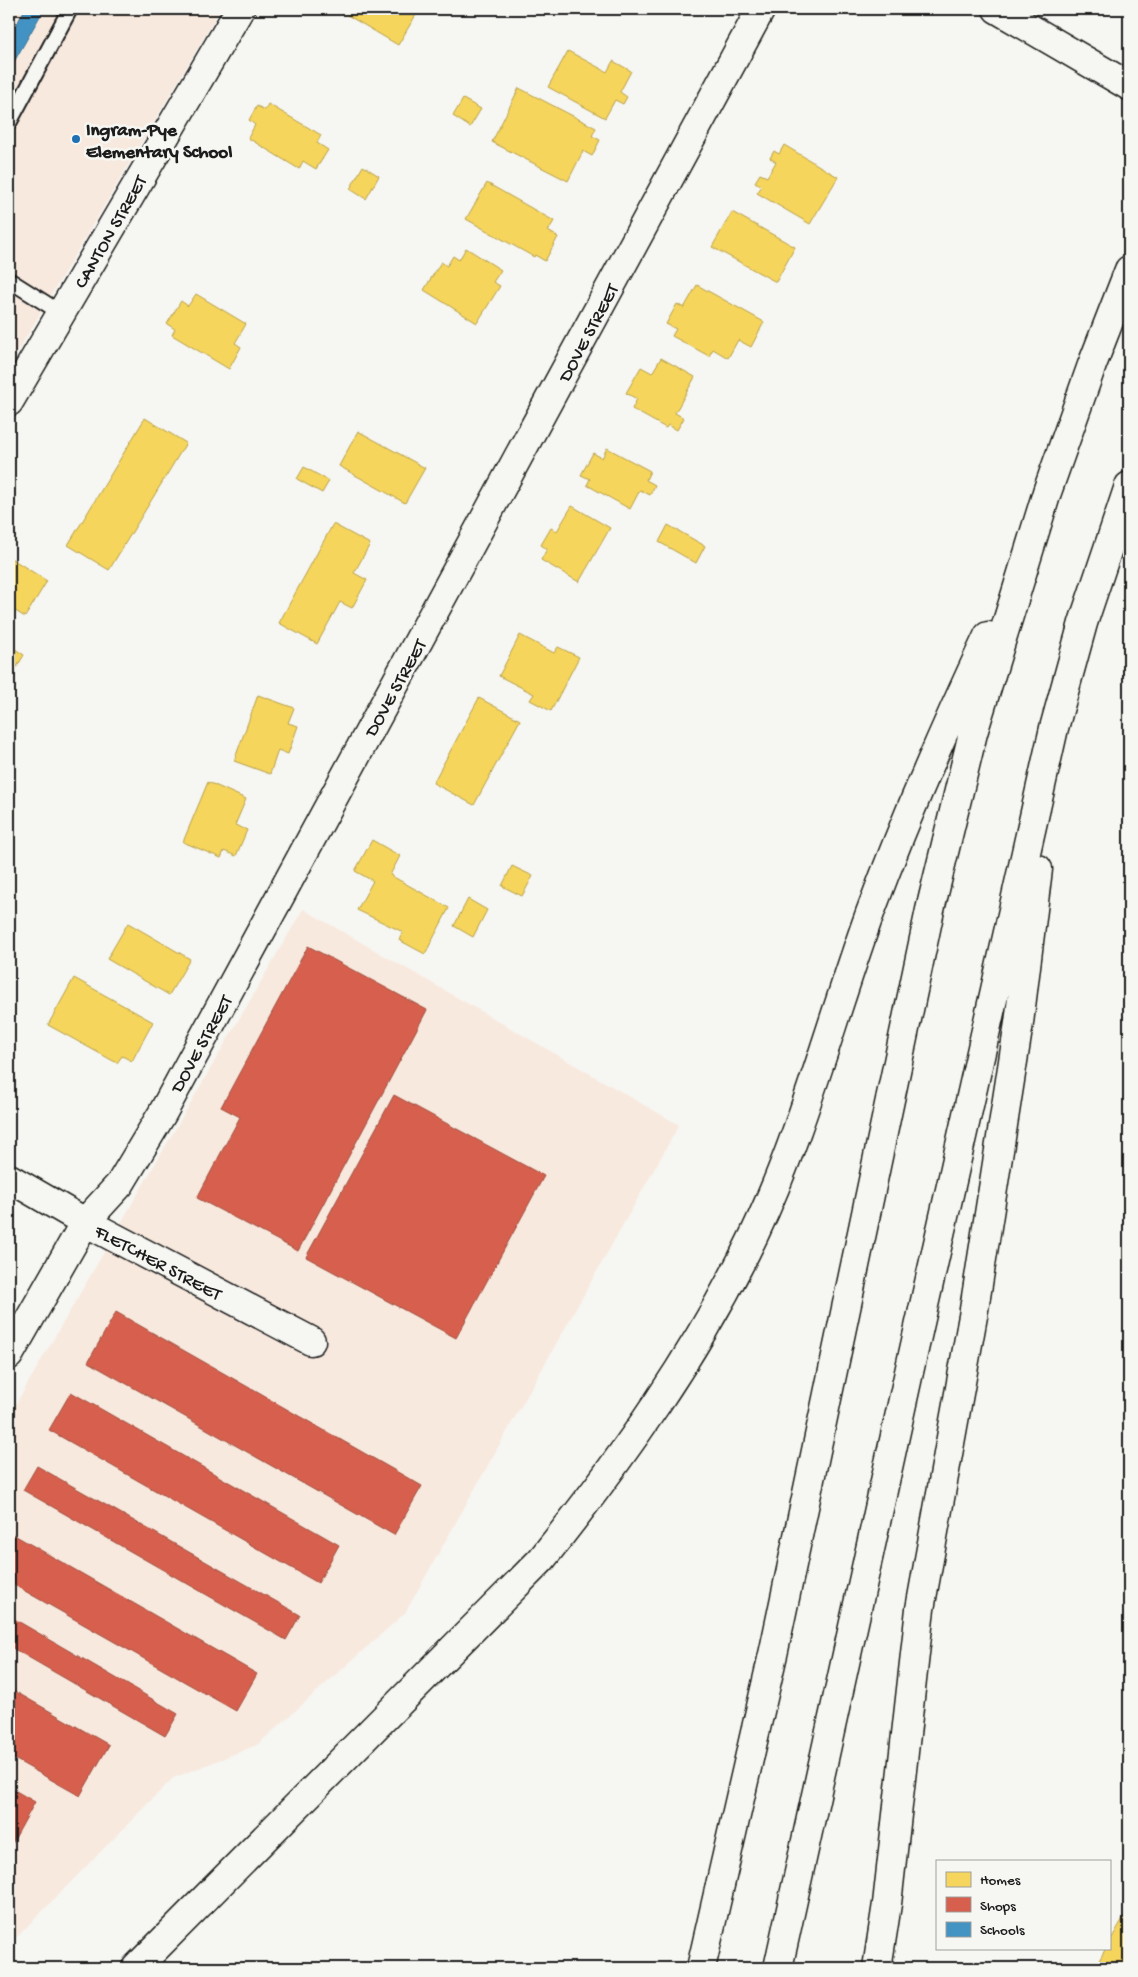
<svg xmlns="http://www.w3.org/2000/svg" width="1138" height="1977" viewBox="0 0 1138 1977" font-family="'Gochi Hand',sans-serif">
  <rect width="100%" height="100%" fill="#f6f6f2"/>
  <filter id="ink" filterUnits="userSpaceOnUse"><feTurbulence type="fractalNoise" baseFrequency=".02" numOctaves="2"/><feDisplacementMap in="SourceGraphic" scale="10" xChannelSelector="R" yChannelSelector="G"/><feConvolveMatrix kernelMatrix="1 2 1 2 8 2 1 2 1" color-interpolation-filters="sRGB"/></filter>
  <g filter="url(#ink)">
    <path fill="#f8e9de" d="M9,9H221L9,366Z
      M303,909L679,1125L405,1613L257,1745L173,1778L9,1945V1416Z"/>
    <path fill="#f6d55c" stroke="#b59e49" d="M337,9H410L417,13L398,45Z
      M568,51L607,72L613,61L631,71L620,92L627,97L623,104L615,100L605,118L548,87Z
      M519,88L596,128L592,136L600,140L592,156L583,151L568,181L492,142Z
      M463,99L481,109L470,127L453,116Z
      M268,104L321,135L317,143L328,150L316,169L303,161L299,169L248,138L255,125L249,120L257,106L265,110Z
      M784,145L838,177L810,224L757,193L762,186L755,182L760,174L767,177L776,162L770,158L774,151L779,154Z
      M363,166L379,176L366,199L350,189Z
      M487,183L554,221L548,231L558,237L545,261L535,255L534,257L466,219Z
      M732,212L795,247L776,282L712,247Z
      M466,248L501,270L493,282L500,286L477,323L424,290L441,262L447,266L453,256L459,260Z
      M697,285L764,322L751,347L738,340L728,358L713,349L709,356L672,336L676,329L666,324L677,304L684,308Z
      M196,294L246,324L235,343L241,347L229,369L172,335L175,329L167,324L181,301L188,306Z
      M661,358L695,377L675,413L684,418L677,430L668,425L666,428L632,409L637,399L626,393L641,367L652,373Z
      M145,418L186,443L109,570L68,545Z
      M358,431L425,468L405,503L339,466Z
      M607,448L650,471L646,480L655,485L650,495L640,490L630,509L587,485L590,479L581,475L593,453L602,458Z
      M304,467L329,481L322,493L297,479Z
      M572,506L610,528L579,582L541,560L547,549L541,545L551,528L557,531Z
      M333,524L370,544L354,573L367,580L352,608L340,602L317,644L279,623Z
      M668,525L705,546L696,563L659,542Z
      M9,557L47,581L25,617L9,607Z
      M520,635L554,653L558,647L579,657L551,711L530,700L534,694L499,676Z
      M9,645L24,655L12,675L9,674Z
      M258,695L294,708L288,723L298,726L288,754L278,750L270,774L234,761Z
      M479,698L520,720L474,805L433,783Z
      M208,782L246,799L235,825L247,830L236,856L224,851L221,858L183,842Z
      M372,840L400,856L390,875L449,908L425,954L399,940L403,932L357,910L373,881L355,871Z
      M512,866L533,876L522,896L502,886Z
      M468,899L487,910L473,937L454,926Z
      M128,923L190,959L169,995L107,959Z
      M74,978L153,1022L132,1061L122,1056L117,1063L48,1025Z
      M1129,1908V1968H1095L1106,1948H1109V1943Z"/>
    <path fill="#d6604d" stroke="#9e4c3e" d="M308,946L427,1010L298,1251L197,1198L240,1117L221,1107Z
      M394,1095L544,1176L456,1338L306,1257Z
      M116,1312L422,1486L394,1535L88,1362Z
      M71,1392L339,1545L318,1583L49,1430Z
      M37,1466L300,1615L286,1640L23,1490Z
      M9,1532L257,1674L236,1711L9,1582Z
      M9,1616L178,1714L165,1736L9,1646Z
      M9,1688L109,1745L80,1796L9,1756Z
      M9,1787L35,1802L9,1849Z"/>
    <path fill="#4393c3" stroke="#376f91" d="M25,9H44L11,67L9,65V38Z"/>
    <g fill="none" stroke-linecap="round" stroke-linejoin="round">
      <defs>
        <path id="service" d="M9,123L70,9
          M9,280L61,313"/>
        <path id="minor" d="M9,402L240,9
          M9,1178L85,1222L311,1341
          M9,1355L85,1222L120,1184L162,1114L761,9"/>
        <path id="tertiary" d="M997,9L1129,86"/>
        <path id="motorway" d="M136,1968L541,1560C622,1459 698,1352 754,1235C803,1132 831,1020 870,913C905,819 945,727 988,636
          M701,1968L774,1650L930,910L973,733L1047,492L1092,365L1129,270
          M778,1968L911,1363L1054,728L1083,623L1129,486
          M877,1968L887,1904L920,1609L973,1316L1019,1023L1038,869"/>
      </defs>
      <use href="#service" stroke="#1c1c1c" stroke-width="18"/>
      <use href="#minor" stroke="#1c1c1c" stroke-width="31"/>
      <use href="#tertiary" stroke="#1c1c1c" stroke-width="31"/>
      <use href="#motorway" stroke="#1c1c1c" stroke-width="31"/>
      <use href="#service" stroke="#f6f6f2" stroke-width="14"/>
      <use href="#minor" stroke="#f6f6f2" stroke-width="28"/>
      <use href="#tertiary" stroke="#f6f6f2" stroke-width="28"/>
      <use href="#motorway" stroke="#f6f6f2" stroke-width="28"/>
    </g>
  </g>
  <circle fill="#1f6fb2" stroke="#f6f6f2" stroke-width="2" cx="76" cy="139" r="5"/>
  <g text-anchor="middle" stroke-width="5" stroke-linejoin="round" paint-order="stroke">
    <g font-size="19" font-weight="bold" fill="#1c1c1c" stroke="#f6f6f2" text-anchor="start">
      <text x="86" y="135">Ingram-Pye<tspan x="86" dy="22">Elementary School</tspan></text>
    </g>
    <g font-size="19" fill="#1c1c1c" stroke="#f6f6f2">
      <text transform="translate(109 231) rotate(-60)" y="7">CANTON STREET</text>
      <text transform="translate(587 332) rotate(-62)" y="7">DOVE STREET</text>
      <text transform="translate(394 687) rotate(-61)" y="7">DOVE STREET</text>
      <text transform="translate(200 1043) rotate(-61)" y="7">DOVE STREET</text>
      <text transform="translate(159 1261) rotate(28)" y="7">FLETCHER STREET</text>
    </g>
  </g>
  <rect width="1138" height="1977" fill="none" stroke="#f6f6f2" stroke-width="30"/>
  <rect x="15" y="15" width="1108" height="1947" fill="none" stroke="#1c1c1c" stroke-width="2" filter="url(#ink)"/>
  <rect x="936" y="1860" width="175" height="90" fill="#f6f6f2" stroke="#9f9f9c"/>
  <rect x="946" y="1872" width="25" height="15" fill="#f6d55c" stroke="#9f9f9c"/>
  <text x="980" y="1884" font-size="15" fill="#1c1c1c">Homes</text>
  <rect x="946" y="1897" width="25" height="15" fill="#d6604d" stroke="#9f9f9c"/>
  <text x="980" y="1910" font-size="15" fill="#1c1c1c">Shops</text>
  <rect x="946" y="1922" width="25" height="15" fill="#4393c3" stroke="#9f9f9c"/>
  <text x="980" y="1934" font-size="15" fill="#1c1c1c">Schools</text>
</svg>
